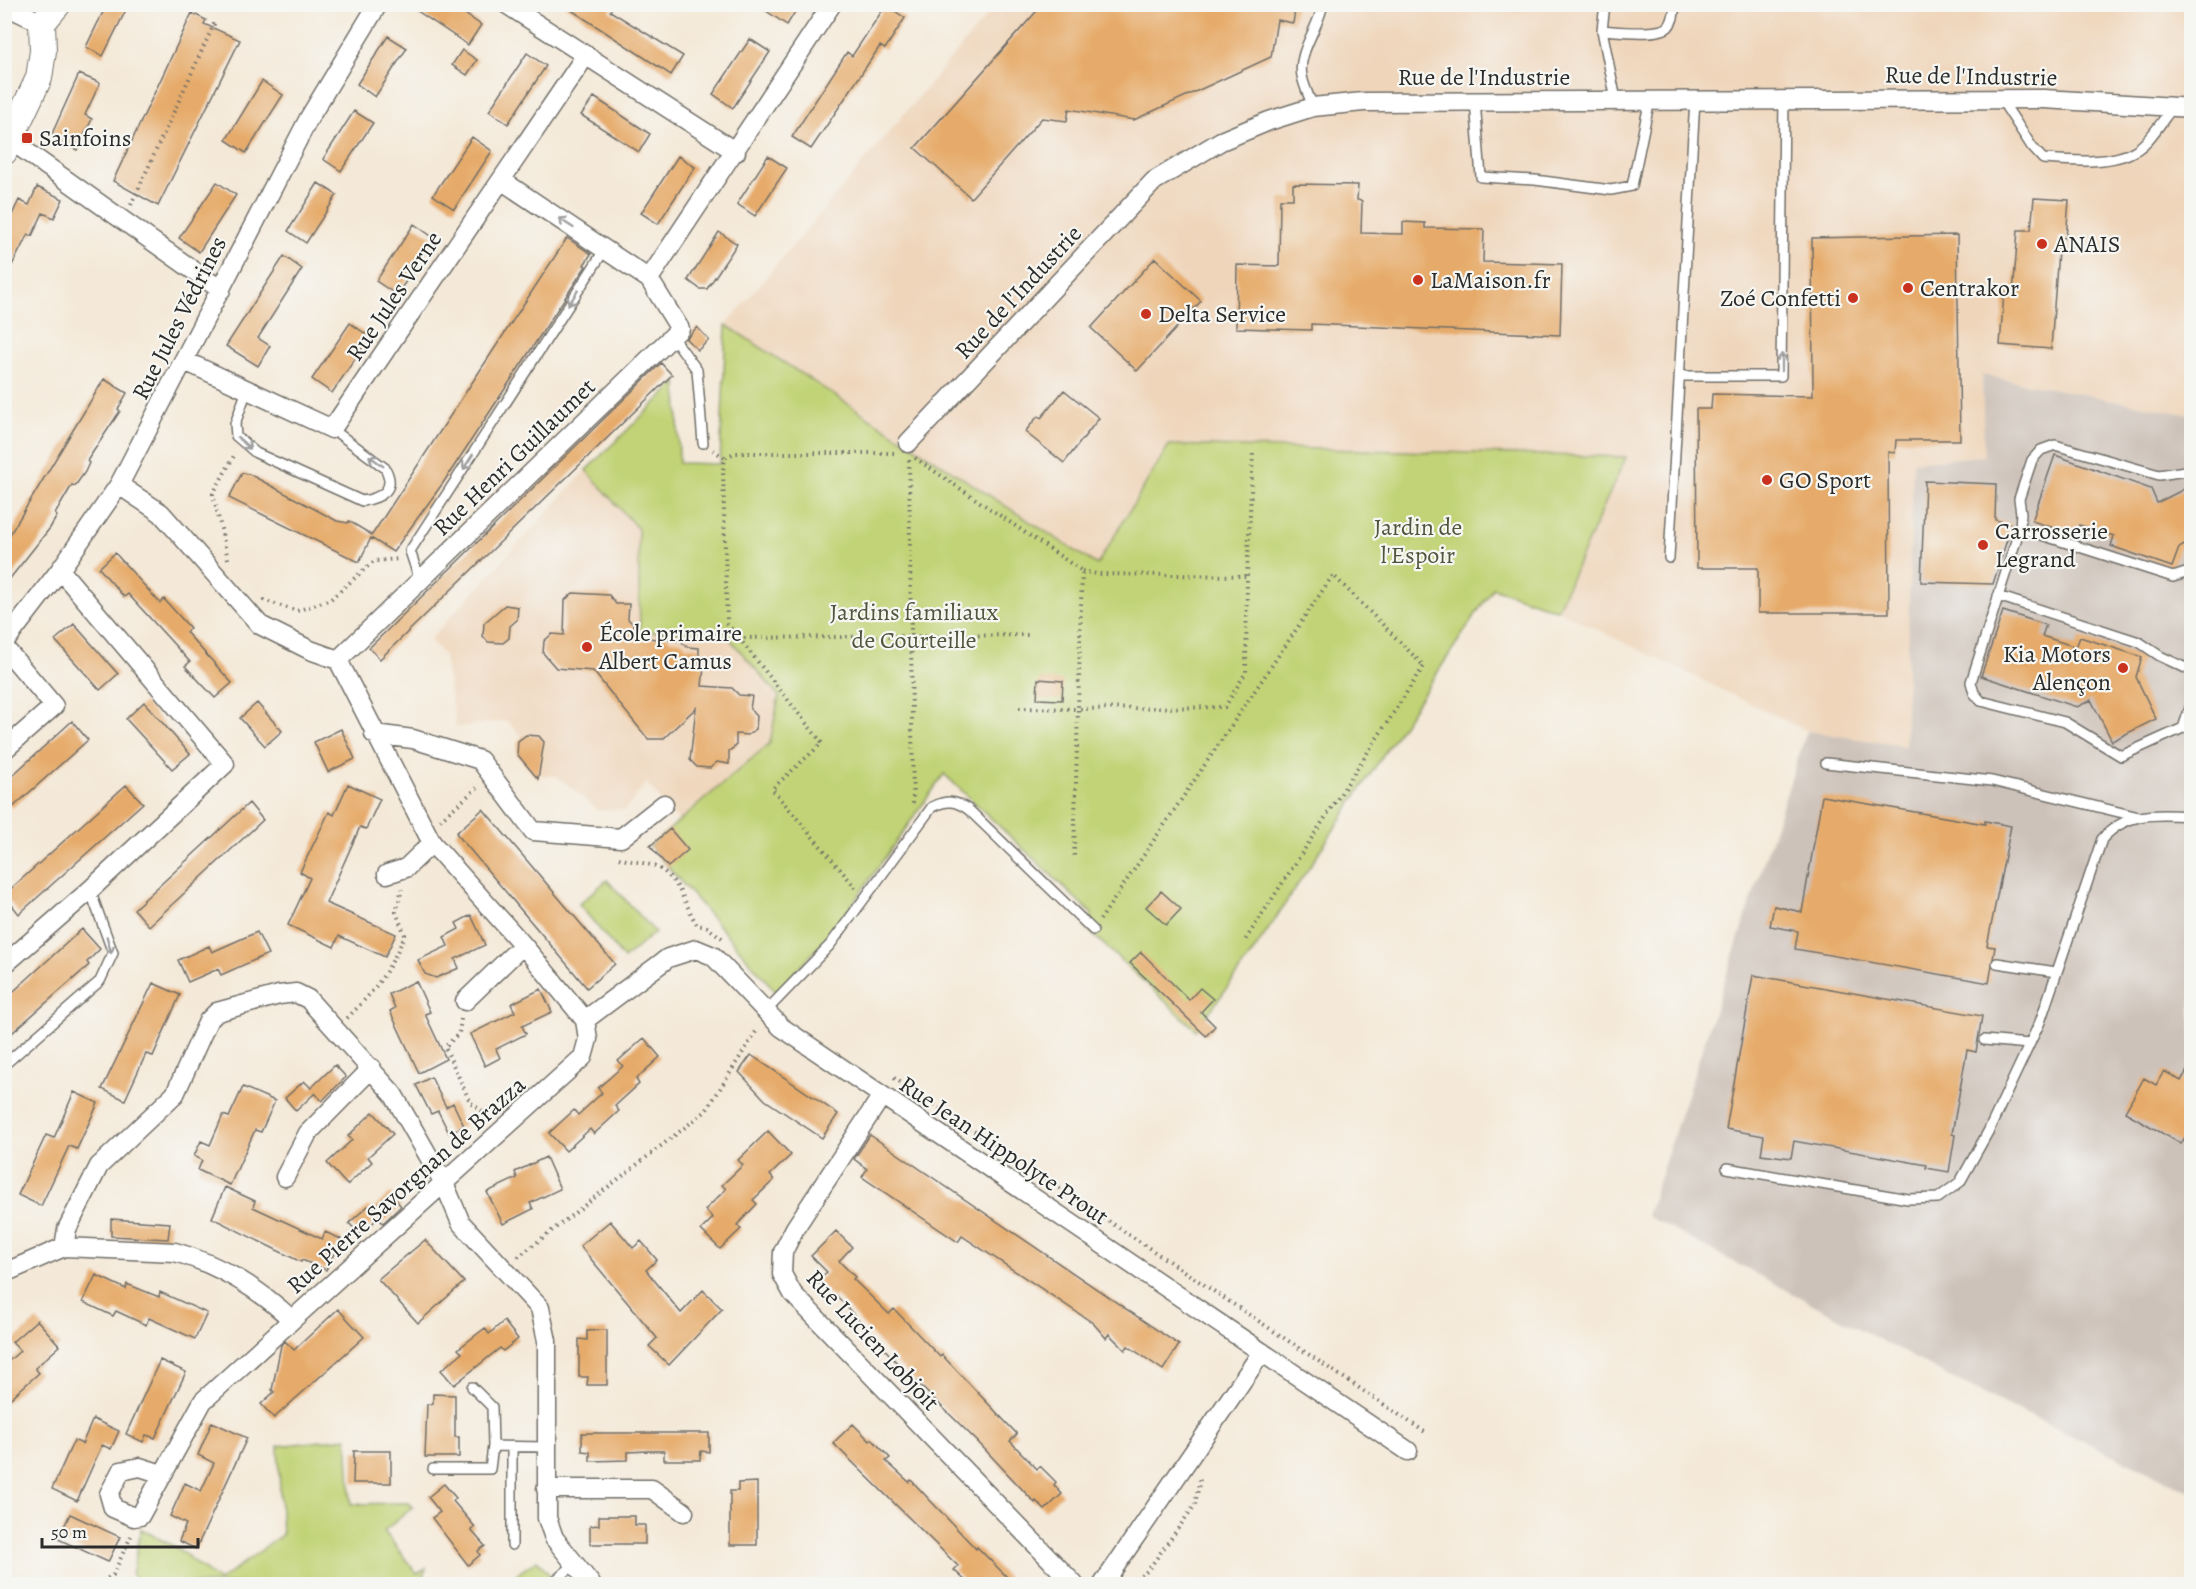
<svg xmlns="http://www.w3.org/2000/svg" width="2196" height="1589" viewBox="0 0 2196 1589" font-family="Alegreya,serif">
  <rect width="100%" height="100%" fill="#f6f6f2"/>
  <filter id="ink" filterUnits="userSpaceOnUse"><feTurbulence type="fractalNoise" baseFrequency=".0167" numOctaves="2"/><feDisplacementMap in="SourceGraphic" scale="12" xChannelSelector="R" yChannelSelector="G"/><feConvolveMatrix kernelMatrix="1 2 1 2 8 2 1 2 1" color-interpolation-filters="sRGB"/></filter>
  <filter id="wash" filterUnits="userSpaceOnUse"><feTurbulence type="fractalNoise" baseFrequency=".008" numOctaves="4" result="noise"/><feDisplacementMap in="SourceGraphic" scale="24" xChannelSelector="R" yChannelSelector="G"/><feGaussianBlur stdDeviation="1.35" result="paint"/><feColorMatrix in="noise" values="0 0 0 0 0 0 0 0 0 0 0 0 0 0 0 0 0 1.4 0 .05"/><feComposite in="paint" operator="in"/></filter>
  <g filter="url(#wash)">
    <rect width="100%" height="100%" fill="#f4e9d8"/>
    <path fill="#efd6bb" d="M996,5H2191V415L1982,375L1984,456L1913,462L1905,746L1807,731L1557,610L1626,457L1169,445L1097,565L726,325Z
      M586,470L638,529L640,632L723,631L779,696L770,743L679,821L646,783L625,810H597L557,776L533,774L517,754L518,741L522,737L507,721L456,727L444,656L430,639Z"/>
    <path fill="#cdc2b9" d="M1982,375L2191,415V1492L1963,1384L1647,1216L1807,731L1905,746L1913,462L1984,456Z"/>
    <path fill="#c1d376" stroke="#767f50" stroke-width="1.5" d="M726,325L1097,565L1169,445L1626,457L1557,610L1493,588L1254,951L1196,1030L1085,927L1092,914L944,774L832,933L776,992L650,846L770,743L779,696L723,631L640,632L638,529L586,470L677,382L679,463L720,464Z
      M607,880L655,932L624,959L579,904Z
      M347,1438L351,1504L409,1503L413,1507L384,1531L417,1574L426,1568L423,1584H140L132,1574L141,1529L177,1548L219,1581L282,1535L278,1446Z
      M537,1560L557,1584H503Z"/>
    <g id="blocks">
      <path fill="#e6ab6a" d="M107,4H129L103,56L86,47Z
        M407,4H450L481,25L468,45Z
        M562,4H614L610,11L683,56L671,75Z
        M756,4H800L787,25Z
        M1043,4H1296L1293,23L1277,20L1271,57L1134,120L1069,109L1067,121L1042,118L971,198L915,148Z
        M886,5L905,18L885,49L880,46L811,149L792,137L847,52L852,56Z
        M192,13L206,20L204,24L240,40L158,206L113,181Z
        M388,36L407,48L375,97L357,84Z
        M750,39L770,52L733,108L713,94Z
        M462,50L477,60L467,75L452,65Z
        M527,53L546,66L508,124L489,111Z
        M79,74L100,83L85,115L92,119L77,150L50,138Z
        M262,81L283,95L246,153L226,140Z
        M594,97L650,134L639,152L581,115Z
        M354,111L373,123L341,171L323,159Z
        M472,137L492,151L454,209L433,195Z
        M678,156L695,167L658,224L641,213Z
        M768,156L787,168L755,216L737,204Z
        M217,182L236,195L199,252L179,238Z
        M318,183L337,195L306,243L288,231Z
        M1293,184L1358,185L1357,200L1362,201L1361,233L1403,234V222L1425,223V228L1484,229L1483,262L1562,264L1560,335L1311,324V330L1236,328L1237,265L1279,266L1280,199H1293Z
        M37,187L63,199L54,218L43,213L32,236L28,234L4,281V232L19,200L29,205Z
        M2034,198L2069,200L2066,238L2059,237L2051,349L2000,345L2004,293L2013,294L2018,230H2031Z
        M414,224L434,238L397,295L376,281Z
        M719,232L737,244L707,289H700L688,280Z
        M1957,235L1960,440H1896L1895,453L1888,452L1889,613H1758V568H1697L1696,409H1711L1712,394L1813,396L1812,238Z
        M567,238L591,254L584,265L586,266L443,483L393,552L371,538L359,562L229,498L242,473L249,474L337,521L348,523L349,521L372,535Z
        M284,256L302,269L258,338L270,346L258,366L226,346Z
        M1155,258L1201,301L1137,371L1091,328Z
        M350,323L370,337L332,393L312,379Z
        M697,327L709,340L698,350L686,339Z
        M661,363L672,375L380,659L369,648Z
        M104,379L127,393L118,409L120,411L87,461L89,463L85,472L75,486L72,485L55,514L57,516L50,528L4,586V544Z
        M1064,390L1099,418L1064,463L1025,432L1038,416L1041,418Z
        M2055,455L2151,489L2157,503L2192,485V541L2179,548L2172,567L2111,546L2114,536L2079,525L2076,535L2032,521Z
        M1925,481L1996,484L1995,520L2012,524L1993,584L1921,582Z
        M115,553L160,603L164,599L190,628L186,632L232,683L215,698L185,666L190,662L128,594L124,597L99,568Z
        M573,593L609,595L616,604H629L628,619L634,625L633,636L656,639L663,633L670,640L681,641L687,647L699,648V662L704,667L702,686L732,688L739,695L752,696L750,709L757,716L756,729L748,735L736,734V746L729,751V764L717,762L710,768L697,767L690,760L696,708L663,739H648L593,671L556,668L543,653L544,641L552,634L564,635L565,600Z
        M505,605L518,607L517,620L510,626L509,638L503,643L488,642L483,636L484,623Z
        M2003,611L2046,625L2042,636L2076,647L2080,637L2142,657L2136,677L2156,719L2112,741L2091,700L2077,707L1981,676Z
        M74,624L118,674L100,690L55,640Z
        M1038,679L1063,681L1062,700L1037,699Z
        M144,702L190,754L172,769L126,719Z
        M257,703L282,731L265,746L240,718Z
        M72,721L88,740L12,808L4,799V783Z
        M341,729L355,759L328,772L314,742Z
        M526,735L539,736L544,742L538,779L517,754L518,741Z
        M348,784L380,799L366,829L360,827L326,903L396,934L385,957L339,936L334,947L288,925L310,878L300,872L329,812L334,815Z
        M126,785L143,803L19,914L4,895Z
        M1822,796L1985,824V821L2011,826L1987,946L1995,947L1989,983L1795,949L1798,931L1770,926L1774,906L1802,912Z
        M249,803L263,820L149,926L134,909Z
        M483,809L615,964L587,988L456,833Z
        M670,829L688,850L668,867L650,846Z
        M1161,891L1181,909L1166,925L1146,907Z
        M471,915L485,945L455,959L459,968L436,978L425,974L418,960L448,946L444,937L459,929L456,923Z
        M82,929L100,949L87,962L89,965L4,1040V1000Z
        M257,932L268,954L221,975L218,969L188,982L178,960L209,946L212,952Z
        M1141,952L1189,1000L1200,988L1213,999L1201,1012L1215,1026L1206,1036L1130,963Z
        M1753,975L1982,1016L1976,1052L1967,1050L1952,1134L1955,1135L1949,1172L1926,1168L1927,1165L1794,1141L1791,1158L1761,1154L1764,1136L1726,1129Z
        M416,981L430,1012L425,1014L446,1059L419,1073L390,1011L395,1008L389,994Z
        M153,983L180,995L153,1056L146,1054L125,1100L102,1089Z
        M541,989L552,1012L522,1026L526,1034L496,1049L500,1058L485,1066L470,1034L515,1012L511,1004Z
        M644,1038L660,1057L636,1079L639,1084L615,1106L619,1111L594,1134L590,1129L566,1151L549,1133L574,1110L578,1115L602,1093L598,1088L623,1066L618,1061Z
        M751,1055L838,1114L822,1138L765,1100L739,1072Z
        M2192,1062V1126L2181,1144L2125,1112L2144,1078L2156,1085L2164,1071L2181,1081Z
        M335,1065L346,1077L322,1101L315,1093L296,1111L285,1098L304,1081L311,1088Z
        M431,1077L446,1107L453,1103L464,1126L449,1133L438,1111L431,1114L416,1085Z
        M243,1087L275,1101L261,1132L255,1130L230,1185L198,1170L202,1160L194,1156L201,1141L210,1145L223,1115L229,1117Z
        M74,1092L98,1103L77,1149L69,1146L41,1206L18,1195L46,1135L54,1138Z
        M373,1112L393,1134L368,1157L372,1162L347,1185L327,1163L352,1140L348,1136Z
        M768,1131L791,1155L770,1175L774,1180L753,1200L757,1204L737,1225L741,1229L720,1249L701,1230L713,1218L705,1210L726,1189L722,1185L743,1165L738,1160Z
        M870,1135L1179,1345L1163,1370L1128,1346L1125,1350L1109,1334L1106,1338L1093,1323L962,1236L958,1242L862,1177L867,1169L854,1159Z
        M546,1157L560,1189L530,1203L533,1209L503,1224L487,1192L517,1178L515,1172Z
        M225,1187L255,1201L253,1207L322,1239L325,1232L341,1239L326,1270L302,1260L301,1262L212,1218Z
        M390,1193L401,1206L383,1223L378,1218L360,1235L349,1223L368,1206L372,1210Z
        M111,1219L170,1223L168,1239L111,1236Z
        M610,1221L633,1248L641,1241L657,1260L646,1270L681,1313L703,1290L722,1309L669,1365L649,1346L657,1338L580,1246Z
        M836,1231L852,1247L839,1261L855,1277L853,1279L889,1314L894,1309L940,1357L942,1355L1017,1434L1010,1441L1037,1469L1040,1466L1056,1482L1054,1485L1062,1494L1045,1510L1036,1501L1035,1503L977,1441L899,1365L836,1295L833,1298L817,1281L827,1272L811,1256Z
        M425,1240L464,1282L418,1323L378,1279Z
        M96,1275L126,1289L127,1284L159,1297L160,1292L207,1313L195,1339L149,1318L146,1325L116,1311L113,1316L83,1302Z
        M338,1309L364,1337L274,1418L261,1404L274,1392L272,1390L281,1345L285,1341L294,1350Z
        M37,1320L60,1346L35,1368L39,1373L4,1404V1365L20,1351L12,1342Z
        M504,1321L518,1339L503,1351L500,1348L454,1385L441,1370L462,1353L458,1349L485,1328L489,1334Z
        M607,1330V1385H587L588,1377H579V1339L587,1340V1331Z
        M160,1360L186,1372L155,1438L146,1435L143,1442L126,1434Z
        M433,1394L455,1395V1437H459V1457H425L427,1404H433Z
        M93,1419L119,1431L111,1449L102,1445L77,1501L52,1489L74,1440L82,1444Z
        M212,1422L247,1438L196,1549L179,1541L186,1524L170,1516L185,1483L201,1491L214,1463L198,1455Z
        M853,1424L870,1441L872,1439L890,1458L886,1461L909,1482L911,1480L976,1549L977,1547L1014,1584H969L954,1570L958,1566L833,1443Z
        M582,1433H709V1452L701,1451L700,1460H664V1451H648L628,1452V1460L590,1461V1452L582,1451Z
        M354,1451H391V1483H353Z
        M757,1482V1545H730V1491H738V1483Z
        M444,1484L456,1498L453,1501L475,1527L471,1530L485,1546L478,1551L480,1555L468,1565L432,1518L440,1512L428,1497Z
        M70,1514L120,1537L108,1562L58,1539Z
        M599,1516H635V1525H645V1544H590V1526L599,1525Z"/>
    </g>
  </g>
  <g filter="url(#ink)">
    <use href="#blocks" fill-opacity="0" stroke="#716e68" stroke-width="1.5"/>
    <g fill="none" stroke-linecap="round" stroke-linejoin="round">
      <defs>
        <path id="lane" d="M1605,4L1602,30L1616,100
          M1602,30C1617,31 1657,36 1668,27C1674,21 1674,12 1675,4
          M2001,99L2032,147L2043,159C2071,161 2112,165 2136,150C2150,142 2163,119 2173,107
          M1475,101L1481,177L1535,180L1611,190L1632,186L1650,99
          M1313,107C1310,98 1304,87 1302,76C1297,53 1319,27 1323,4
          M672,336L697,370L703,443
          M1679,376H1781L1784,98
          M247,390L235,424L236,436L256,453L362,501C381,498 397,490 385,468L332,429
          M2192,470L2159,475L2055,445L2041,450L2032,460L2019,499L2021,513L2020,528L1971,682L1974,693L1981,701L2065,722L2121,756L2183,728L2192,702
          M2020,528L2173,577L2192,571
          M1669,558L1695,99
          M420,581L410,551L605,249
          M1998,596L2139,642L2160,656L2192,671
          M1826,763L1992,781L2139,817
          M1997,963L2056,972
          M765,1012L830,945L932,807C947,800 955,800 969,810L1093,930
          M1984,1040L2029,1044
          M4,1065L100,981L113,953L90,890
          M1727,1168L1908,1199L1938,1198L1960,1182L1989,1130L2040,1022L2102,839C2127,811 2157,814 2192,816
          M472,1387L492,1407L493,1446
          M512,1447V1545
          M433,1469H490L493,1446L546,1447
          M551,1584L575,1564"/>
        <path id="street" d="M506,4L736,152
          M4,5L42,23
          M10,140L221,290
          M501,180L649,279
          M185,361L332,429L586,55
          M908,443L1154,181L1221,141L1269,121L1313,107L1363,102L2044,99L2192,108
          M4,643L60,570L119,485L309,118L378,4
          M4,647L54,706L4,750
          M338,660L680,329L649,279L832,4
          M374,734L413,739L480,760L533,831L621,838L664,804
          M387,874L406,868L432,843
          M4,965L90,890L225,764L60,570
          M465,1001L523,945
          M585,1020L668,958L696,949L713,956L781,1027L1408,1451
          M881,1097L795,1228L783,1252L782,1274L793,1294L1074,1584
          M285,1177L308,1133L372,1068
          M64,1247L67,1229L99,1166L175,1094L208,1021L217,1012L279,995L296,993L308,999L393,1094L444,1183L461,1223L540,1308L547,1341V1518L554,1538L591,1584
          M4,1273L64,1247L175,1252C218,1264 260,1289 292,1320L583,1057L588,1039L585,1020L523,945L432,843L338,660L310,650L260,625L161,513L119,485
          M162,1474L140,1467L121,1471L109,1494L113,1508L134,1517L140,1516L203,1401L292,1320
          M546,1489H652L684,1512
          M1103,1584L1262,1352"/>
        <path id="secondary" d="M4,152L39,78L43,51L42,23L58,4"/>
      </defs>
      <use href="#lane" stroke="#716e68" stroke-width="12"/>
      <use href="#street" stroke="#716e68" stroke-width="21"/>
      <use href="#secondary" stroke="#716e68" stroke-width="28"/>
      <path stroke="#716e68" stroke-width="4" stroke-dasharray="1.5 4.5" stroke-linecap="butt" d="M131,205L215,22
        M713,450L725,458
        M894,453H734L725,458L723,470L727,624L739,638L1031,635
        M915,458L1082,571L1078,709L1225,707L1246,672L1247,576L1253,452
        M909,460L913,807
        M228,559L213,494L235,454
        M1082,571L1097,574L1247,576
        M263,600L297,611L331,599L374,561L400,559
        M739,638L822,743L772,789L856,888
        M1019,708L1078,709L1074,856
        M440,820L477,788
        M619,858C631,862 645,862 656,867C678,876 686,907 697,925L707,927L722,938
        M1100,920L1333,575L1424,666L1244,942
        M347,1018C375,991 389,971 405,935L396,912L402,889
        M461,1019L459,1033L445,1047L470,1102L490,1117
        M894,1078L1425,1432
        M518,1257L706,1111L757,1030
        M97,1584L113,1575L131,1536
        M1132,1584L1148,1570L1195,1505L1200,1479"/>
      <use href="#lane" stroke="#fff" stroke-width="9"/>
      <use href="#street" stroke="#fff" stroke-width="18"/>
      <use href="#secondary" stroke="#fff" stroke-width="26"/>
    </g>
    <defs><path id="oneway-shaft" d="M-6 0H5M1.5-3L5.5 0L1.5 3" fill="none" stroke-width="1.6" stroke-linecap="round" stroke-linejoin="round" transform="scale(1.5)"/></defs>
    <g stroke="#a0a0a0">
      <use href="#oneway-shaft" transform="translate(566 223) rotate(-147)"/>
      <use href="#oneway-shaft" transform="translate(573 298) rotate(123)"/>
      <use href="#oneway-shaft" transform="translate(1782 362) rotate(-89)"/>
      <use href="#oneway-shaft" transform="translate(244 443) rotate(42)"/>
      <use href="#oneway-shaft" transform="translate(376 461) rotate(-144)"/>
      <use href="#oneway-shaft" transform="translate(468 462) rotate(123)"/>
      <use href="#oneway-shaft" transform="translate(109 945) rotate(75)"/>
    </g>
  </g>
  <g fill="#c8321e" stroke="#f6f6f2" stroke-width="2">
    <rect x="21" y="132" width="12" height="12" rx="3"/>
    <circle cx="2042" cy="244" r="6"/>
    <circle cx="1418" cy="280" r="6"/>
    <circle cx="1908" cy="288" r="6"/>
    <circle cx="1853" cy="298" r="6"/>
    <circle cx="1146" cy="314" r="6"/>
    <circle cx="1767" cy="480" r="6"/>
    <circle cx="1983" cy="545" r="6"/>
    <circle cx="587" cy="647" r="6"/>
    <circle cx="2123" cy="668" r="6"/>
  </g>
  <g text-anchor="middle" stroke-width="4.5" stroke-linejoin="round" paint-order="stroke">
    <g font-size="24" fill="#2b2b2b" stroke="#f6f6f2">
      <text transform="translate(1971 76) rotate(1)" y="8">Rue de l'Industrie</text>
      <text x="1484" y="85">Rue de l'Industrie</text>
      <text transform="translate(1018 292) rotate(-47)" y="8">Rue de l'Industrie</text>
      <text transform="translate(394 296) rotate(-56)" y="8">Rue Jules Verne</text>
      <text transform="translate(179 318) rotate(-63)" y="8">Rue Jules Védrines</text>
      <text transform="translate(514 457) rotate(-44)" y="8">Rue Henri Guillaumet</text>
      <text transform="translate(1004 1150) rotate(34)" y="8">Rue Jean Hippolyte Prout</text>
      <text transform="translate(406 1185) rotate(-42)" y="8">Rue Pierre Savorgnan de Brazza</text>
      <text transform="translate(873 1340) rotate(47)" y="8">Rue Lucien Lobjoit</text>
    </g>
    <g font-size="24" fill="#2b2b2b" stroke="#f6f6f2" text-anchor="start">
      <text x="39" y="146">Sainfoins</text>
      <text x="2054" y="252">ANAIS</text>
      <text x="1430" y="288">LaMaison.fr</text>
      <text x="1920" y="296">Centrakor</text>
      <text x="1841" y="306" text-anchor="end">Zoé Confetti</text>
      <text x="1158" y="322">Delta Service</text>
      <text x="1779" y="488">GO Sport</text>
      <text x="1995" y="539">Carrosserie<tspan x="1995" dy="28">Legrand</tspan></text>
      <text x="599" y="641">École primaire<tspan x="599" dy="28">Albert Camus</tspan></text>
      <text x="2111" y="662" text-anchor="end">Kia Motors<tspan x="2111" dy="28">Alençon</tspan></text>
    </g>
    <g font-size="24" fill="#50553e" stroke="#f6f6f2">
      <text x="1418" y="535">Jardin de<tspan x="1418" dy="28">l'Espoir</tspan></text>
      <text x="914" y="620">Jardins familiaux<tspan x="914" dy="28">de Courteille</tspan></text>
    </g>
  </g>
  <rect width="2196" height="1589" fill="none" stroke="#f6f6f2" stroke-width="24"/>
  <path d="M42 1538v9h156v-9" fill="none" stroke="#2b2b2b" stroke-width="3"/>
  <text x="51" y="1538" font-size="18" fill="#2b2b2b" stroke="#f6f6f2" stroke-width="4.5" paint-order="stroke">50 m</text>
</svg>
